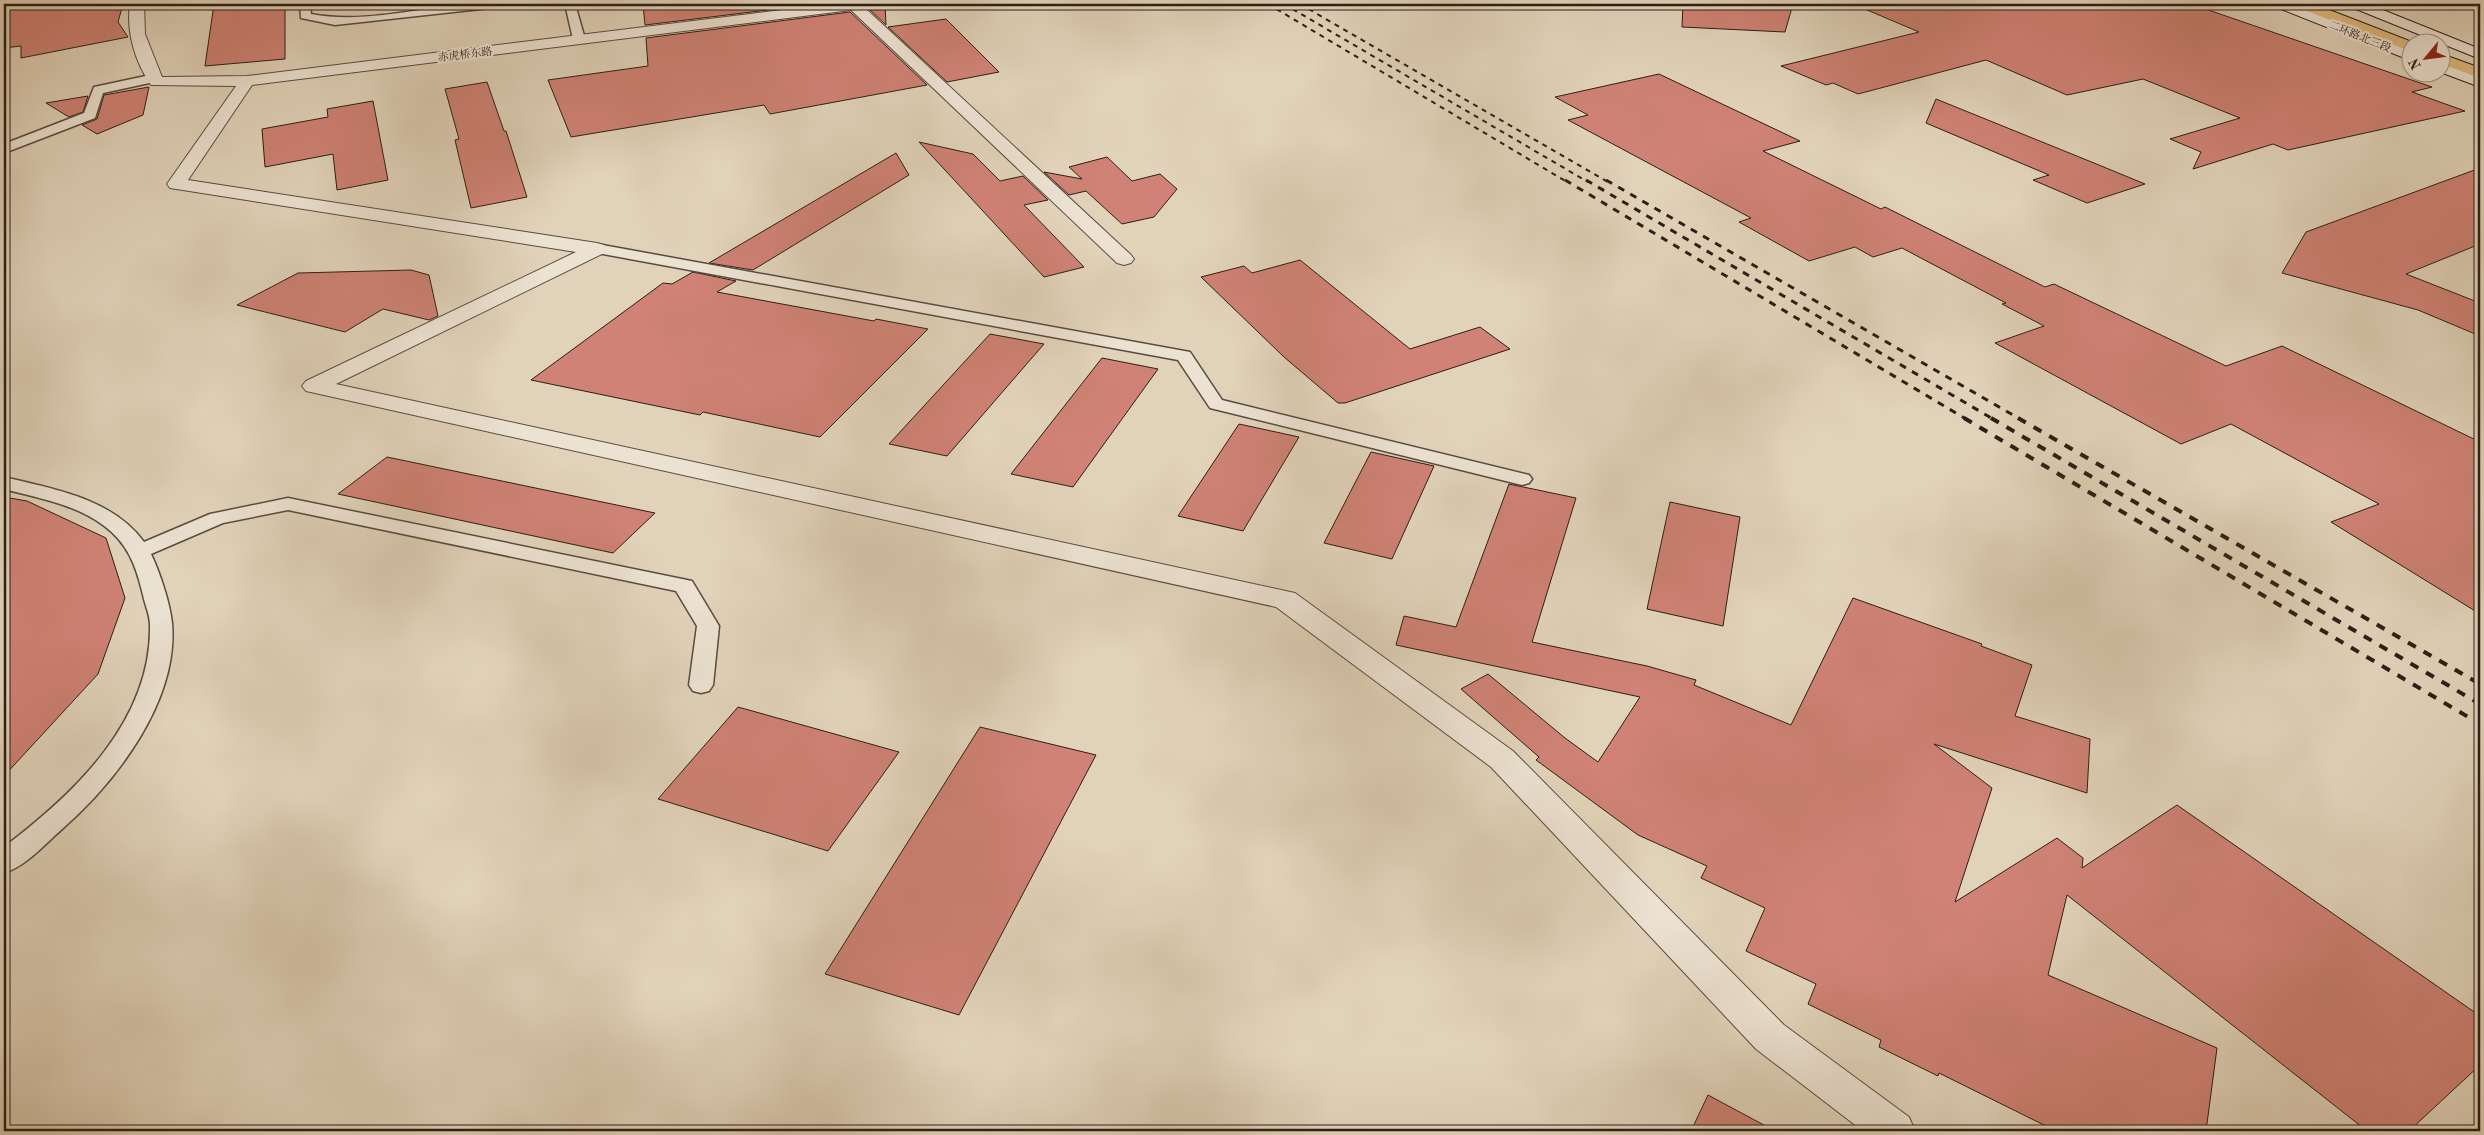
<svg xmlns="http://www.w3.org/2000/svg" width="2484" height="1135" viewBox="0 0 2484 1135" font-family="'Old Standard TT','Noto Serif SC',serif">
  <rect width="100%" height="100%" fill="#e1d3ba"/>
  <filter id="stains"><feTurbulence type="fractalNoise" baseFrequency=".004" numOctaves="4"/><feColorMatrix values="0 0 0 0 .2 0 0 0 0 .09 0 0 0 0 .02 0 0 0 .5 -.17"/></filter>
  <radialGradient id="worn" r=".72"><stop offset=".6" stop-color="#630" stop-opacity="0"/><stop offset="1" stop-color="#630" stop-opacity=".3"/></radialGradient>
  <path fill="#cf8275" stroke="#2c1e16" d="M10,4H123L118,22L128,37L21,58V46L4,48V18Z
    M214,4H285V59L205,66Z
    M643,4H817L645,25Z
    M871,4H885L886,25L868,8Z
    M1683,4H1793L1785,32L1682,27Z
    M1853,4H2191L2432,87L2412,92L2465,111L2288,150L2273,144L2193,169L2201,152L2170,139L2240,118L2143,79L2067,95L1986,60L1858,94L1833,83L1826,85L1781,66L1919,32Z
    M850,12L927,85L770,114L764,105L571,137L548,80L648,66L646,38Z
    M946,19L999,72L947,82L888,27Z
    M1659,74L1800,141L1763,151L1881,209L1885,207L2045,287L2054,284L2226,366L2282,346L2480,442V614L2331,522L2379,504L2231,424L2181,444L1995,343L2044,326L2002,304L2006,303L1902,248L1873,257L1855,247L1809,261L1739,222L1751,218L1568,120L1588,115L1555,97Z
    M487,82L504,131H506L527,197L471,208L455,140L459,139L445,89Z
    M149,87L143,115L97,134L82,125L97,119L104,95Z
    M88,96L83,112L69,117L46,103Z
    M1936,99L2094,163L2145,184L2087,203L2033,180L2049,175L1926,123Z
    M373,101L388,180L337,190L333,154L265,167L262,129L328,117L327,109Z
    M919,142L973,154L1000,181L1023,176L1048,200L1024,205L1084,267L1044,277Z
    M896,153L909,175L753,270L709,263Z
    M1107,157L1132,181L1160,174L1177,189L1154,217L1122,224L1086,191L1069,195L1044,172L1082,179L1069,167Z
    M2480,168V244L2406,274L2480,303V336L2418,310L2282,273L2306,232Z
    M1300,260L1410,349L1480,327L1510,349L1345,403H1338L1284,357L1201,277L1244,266L1252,273Z
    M411,270L429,275L438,316L429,320L383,309L345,332L237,305L298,273Z
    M693,272L736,281L717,292L874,321L876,319L928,329L820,437L703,412L700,415L531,380L663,283L672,284Z
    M990,334L1044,344L947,456L889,444Z
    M1102,358L1158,369L1073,487L1011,474Z
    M1239,424L1299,437L1243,531L1178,516Z
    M1371,452L1434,466L1392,559L1324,543Z
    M387,457L655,513L613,553L338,494Z
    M1509,484L1576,498L1532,642L1647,666L1696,680L1694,685L1791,725L1853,598L1982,644L1981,646L2032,665L2015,716L2090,739L2087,793L1934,744L1992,788L1955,902L2057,838L2083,858L2082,868L2177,805L2480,1016V1065L2409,1131H2367L2067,895L2048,975L2217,1048L2206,1131H2056L1939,1073L1938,1076L1879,1047L1881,1040L1808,1004L1816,984L1746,951L1765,908L1701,878L1707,866L1638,835L1536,760L1539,757L1461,689L1488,674L1565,738L1598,762L1640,697L1396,645L1404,616L1456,627Z
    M4,497L27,501L106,538L125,598L98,674L4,776Z
    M1670,502L1740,517L1723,626L1647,609Z
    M738,707L899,752L828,851L658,799Z
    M980,727L1096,755L959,1015L825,974Z
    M1708,1095L1775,1131H1691Z"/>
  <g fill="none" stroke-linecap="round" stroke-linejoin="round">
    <defs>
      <path id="service" d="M300,4H310L311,14C374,26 440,0 504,4L499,7L335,25L301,18Z
        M565,4H575L585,39L583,41L579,42L573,39Z
        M155,74L161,78L159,81L103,93L95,118L4,153V144L84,113L94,87Z
        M597,244L1190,352L1222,400L1529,475L1532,479L1529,483L1522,485L1210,408L1178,360L592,252L589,249Z
        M4,477C53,489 112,498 144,542L210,514L288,498L692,581L719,626L713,685L709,691L701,693L693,691L689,685L697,626L676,591L288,510L223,523L151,554C160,573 170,603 172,623C179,701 116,782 61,830C44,845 26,866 4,873V847C74,794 152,721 150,625C150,615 145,605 143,595C136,566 128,543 103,525C75,504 37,498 4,489Z"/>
      <path id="minor" d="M130,4H144L145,34L162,77L247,76L830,4H869L865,8L1131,255L1134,259L1131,263L1124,265L1117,263L851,10L252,85L188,180L597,243L604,245L607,249L604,253L336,384L1295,593L1513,751L1784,1025L1909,1117L1915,1131H1863L1756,1049L1491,767L1276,607L306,391L302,386L306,381L576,252L170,188L167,184L236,86L151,85C135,62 126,32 130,4Z"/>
      <path id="secondary" d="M2274,4H2293L2412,51V61L2276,7Z
        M2349,4H2368L2480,49V59L2351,7Z
        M2442,63L2480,77V87L2440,72H2442Z"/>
      <path id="trunk" d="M2295,4H2314L2412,42V52L2297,7Z
        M2442,54L2480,68V78L2442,64Z"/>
    </defs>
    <use href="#service" stroke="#594b3f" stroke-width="3"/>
    <use href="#minor" stroke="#594b3f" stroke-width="2"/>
    <use href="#secondary" stroke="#2c1e16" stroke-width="2"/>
    <use href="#trunk" stroke="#2c1e16" stroke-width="2"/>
    <use href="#service" fill="#ece2d2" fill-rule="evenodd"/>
    <use href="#minor" fill="#ece2d2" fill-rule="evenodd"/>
    <use href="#secondary" fill="#ece2d2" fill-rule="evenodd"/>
    <use href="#trunk" fill="#e0ba7d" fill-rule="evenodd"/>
    <path stroke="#2c1e16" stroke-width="2" stroke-dasharray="5 5" stroke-linecap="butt" d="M1268,4L1567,182
      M1284,4L1588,182
      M1300,4L1608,182"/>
    <path stroke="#2c1e16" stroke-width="3" stroke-dasharray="7 7" stroke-linecap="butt" d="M1565,180L1966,419
      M1586,180L1993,419
      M1606,180L2020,419"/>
    <path stroke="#2c1e16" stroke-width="4" stroke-dasharray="9 9" stroke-linecap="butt" d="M1964,418L2480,724
      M1991,418L2480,704
      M2018,418L2480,684"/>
  </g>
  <g text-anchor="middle" stroke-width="4.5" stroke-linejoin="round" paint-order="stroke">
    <g font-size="11" fill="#2c1e16" stroke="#ece2d2">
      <text transform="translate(2360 36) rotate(22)" y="4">二环路北三段</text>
      <text transform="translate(465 54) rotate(-7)" y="4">赤虎桥东路</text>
    </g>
  </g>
  <rect width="2484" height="1135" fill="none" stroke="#e1d3ba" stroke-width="20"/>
  <rect x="5" y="5" width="2474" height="1125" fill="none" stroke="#2c1e16" stroke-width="2.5"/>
  <rect x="10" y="10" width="2464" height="1115" fill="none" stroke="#2c1e16"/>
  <g transform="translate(2426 58) rotate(241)"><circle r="24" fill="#ece2d2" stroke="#9f9487"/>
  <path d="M0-4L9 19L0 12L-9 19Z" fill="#8f2418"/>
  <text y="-8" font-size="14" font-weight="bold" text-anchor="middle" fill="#2c1e16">N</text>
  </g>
  <rect width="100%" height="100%" filter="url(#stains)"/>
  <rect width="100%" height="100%" fill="url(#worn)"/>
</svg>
